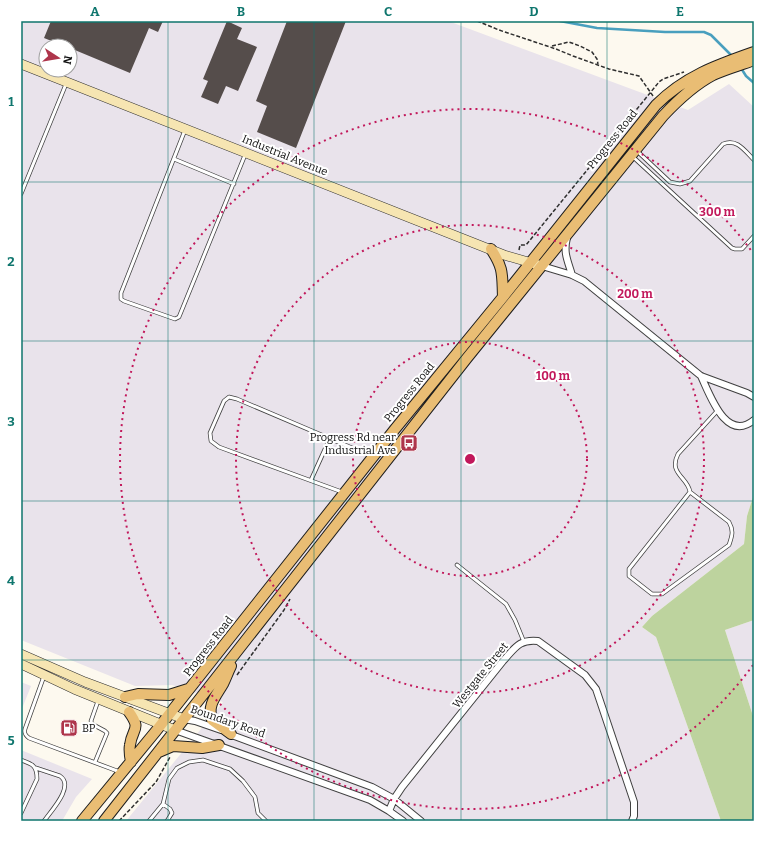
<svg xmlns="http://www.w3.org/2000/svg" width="775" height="842" viewBox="0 0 775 842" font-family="Bitter,serif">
  <rect width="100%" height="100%" fill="#fdf9ef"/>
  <path fill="#e9e3eb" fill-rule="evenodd" d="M21,21H448L688,110L729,84L754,107V494L747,516L744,544L652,616L642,627L656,637L721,821H126L223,702L172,685L135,686L21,640ZM46,46H70V70H46Z
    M754,620V719L725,630Z
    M21,682L31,686L21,711Z
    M21,750L92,779L76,797L62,821H21Z"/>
  <path fill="#bdd39e" d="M754,494V620L725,630L754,719V821H721L656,637L642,627L652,616L744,544L747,516Z"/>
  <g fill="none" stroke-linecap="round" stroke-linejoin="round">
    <path stroke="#499fbe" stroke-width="2.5" d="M560,21L597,28L665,32H704L711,35L733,57
      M741,68L746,76L754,83"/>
  </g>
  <path fill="#554d4b" d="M51,21H163L158,32L149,28L130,73L70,48V46H64L44,38Z
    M227,21L242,28L237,39L257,47L238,91L226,86L218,104L201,97L208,81L203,79Z
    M287,21H346L296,148L257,132L267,106L256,101Z"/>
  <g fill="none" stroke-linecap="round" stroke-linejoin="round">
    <defs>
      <path id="lane" d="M185,130L121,293V299L124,301L175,319L179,317L245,155
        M637,151L670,182L680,184L690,181L723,144C737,138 745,151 754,160
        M632,156L732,248L735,249H742L754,236
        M174,159L234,184
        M21,194L66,84
        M311,480L330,438
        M342,492L219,447L211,441L210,433L224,401L229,397L237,399L371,456
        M690,492L629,569V576L652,594H662L729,545C732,536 734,531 729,522L690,492C688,477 668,474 678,454L718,410
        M457,565L506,604L515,620L524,642
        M44,676L25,729C24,733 25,735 29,738L120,772
        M21,760C32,764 37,765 37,779L21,813
        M95,762L107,733L105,731L92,724L91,721L98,701
        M36,768L60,776C75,786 51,811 44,821
        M163,804L170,809L172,813L167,821
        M149,821L163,804L169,779L177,768L189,762L203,760L230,769L243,781L255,797L258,813L266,821"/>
      <path id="street" d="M567,238C563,253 568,261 572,275
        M542,266L572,275L584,281L701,376L747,393L754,397
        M701,376C710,395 726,443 754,420
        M184,719L195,721L221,730
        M175,730L370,800L389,811L403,821
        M229,734L372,787L394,799L421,821
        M389,811L394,799L402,787L503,661C515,648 519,639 538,641L585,675L596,689L634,802V816L632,821"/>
      <path id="secondary" d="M21,64L504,255L542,266
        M21,654L85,682L184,719
        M21,664L74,689L175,730"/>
      <path id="primary" d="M491,249C504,269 502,274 503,297
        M125,697L138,694L169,695L188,689
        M129,712C142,730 132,728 130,745C129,750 130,757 131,762
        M231,734L212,720C207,705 216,696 223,684C226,678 228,672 231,666
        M159,752L173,746L202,748L219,745
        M82,821L156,731L395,429L503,297L656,105C685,76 717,65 754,52
        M104,821L467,358L663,116C678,100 694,85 713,75C726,69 741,65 754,60"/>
    </defs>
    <use href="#lane" stroke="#404040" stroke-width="4.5"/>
    <use href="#street" stroke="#404040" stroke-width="8"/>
    <use href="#secondary" stroke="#2f2f2f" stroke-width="10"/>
    <use href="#primary" stroke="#1e1e1e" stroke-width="12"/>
    <path stroke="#2f2f2f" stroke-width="1.5" stroke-dasharray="4 2" stroke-linecap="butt" d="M477,21L499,30L556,49L573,56L609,69L639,76L653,96
      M552,46L569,42L580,46L592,52L597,59L598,64
      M519,250L520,245H526L659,82L663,79L684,72
      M237,675L284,610L290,599
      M119,821L156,782L170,757"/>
    <use href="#lane" stroke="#fff" stroke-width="3"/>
    <use href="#street" stroke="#fff" stroke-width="6"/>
    <use href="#secondary" stroke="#f6e5b2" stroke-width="9"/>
    <use href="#primary" stroke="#e9bd74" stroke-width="10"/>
  </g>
  <path fill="none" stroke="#0f766e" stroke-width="1" stroke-opacity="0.55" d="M168,21V821M314,21V821M461,21V821M607,21V821M21,182H754M21,341H754M21,501H754M21,660H754"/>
  <g fill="none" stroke="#c2185b" stroke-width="2" stroke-dasharray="2 4">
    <circle cx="470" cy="459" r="117"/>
    <circle cx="470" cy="459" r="234"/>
    <path d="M753 665A350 350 0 1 1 753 253"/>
  </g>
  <defs>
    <symbol id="bus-square" viewBox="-11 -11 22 22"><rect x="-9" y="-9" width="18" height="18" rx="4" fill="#ae354b" stroke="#fff"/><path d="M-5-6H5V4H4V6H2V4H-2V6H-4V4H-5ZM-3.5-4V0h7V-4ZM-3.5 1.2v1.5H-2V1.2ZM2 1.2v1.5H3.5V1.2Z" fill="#fff"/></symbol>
    <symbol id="fuel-square" viewBox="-11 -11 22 22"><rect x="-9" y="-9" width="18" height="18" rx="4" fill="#ae354b" stroke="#fff"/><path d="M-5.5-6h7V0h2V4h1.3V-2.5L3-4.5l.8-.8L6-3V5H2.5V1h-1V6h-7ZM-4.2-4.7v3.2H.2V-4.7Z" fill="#fff"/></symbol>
  </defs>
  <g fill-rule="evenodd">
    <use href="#bus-square" x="399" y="433" width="20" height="20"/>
    <use href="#fuel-square" x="59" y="718" width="20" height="20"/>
  </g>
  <g text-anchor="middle" stroke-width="4" stroke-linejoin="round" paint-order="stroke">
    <g font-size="11" fill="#0d0d0d" stroke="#fff">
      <text transform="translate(612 139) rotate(-51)" y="4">Progress Road</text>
      <text transform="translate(285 155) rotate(22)" y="4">Industrial Avenue</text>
      <text transform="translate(409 392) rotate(-51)" y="4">Progress Road</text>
      <text transform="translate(208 646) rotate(-52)" y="4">Progress Road</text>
      <text transform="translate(480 675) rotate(-51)" y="4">Westgate Street</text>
      <text transform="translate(228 721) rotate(19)" y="4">Boundary Road</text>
    </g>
    <g font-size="11" fill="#0d0d0d" stroke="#fff" text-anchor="end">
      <text x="396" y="441">Progress Rd near<tspan x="396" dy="13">Industrial Ave</tspan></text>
      <text x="82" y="732" text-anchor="start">BP</text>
    </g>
  </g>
  <circle cx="470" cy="459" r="6" fill="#c2185b" stroke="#fff" stroke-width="2"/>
  <g font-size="12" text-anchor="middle" font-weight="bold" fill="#c2185b" stroke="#fff" stroke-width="4" stroke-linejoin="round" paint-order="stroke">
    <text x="717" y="216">300 m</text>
    <text x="635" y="298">200 m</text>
    <text x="553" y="380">100 m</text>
  </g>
  <rect width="775" height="842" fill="none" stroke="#ffffff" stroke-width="44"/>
  <g transform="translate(58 58) rotate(102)"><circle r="19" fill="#ffffff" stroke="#9e9e9e"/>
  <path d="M0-3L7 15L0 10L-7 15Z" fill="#ae354b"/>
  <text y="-6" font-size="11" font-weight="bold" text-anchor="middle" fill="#0d0d0d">N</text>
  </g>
  <rect x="22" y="22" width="731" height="798" fill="none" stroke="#0f766e" stroke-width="1.5"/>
  <g font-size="13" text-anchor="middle" font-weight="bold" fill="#0f766e">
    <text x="95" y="16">A</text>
    <text x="241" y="16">B</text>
    <text x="388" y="16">C</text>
    <text x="534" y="16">D</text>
    <text x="680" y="16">E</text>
    <text x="11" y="106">1</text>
    <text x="11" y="266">2</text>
    <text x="11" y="426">3</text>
    <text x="11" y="585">4</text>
    <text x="11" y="745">5</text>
  </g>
</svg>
